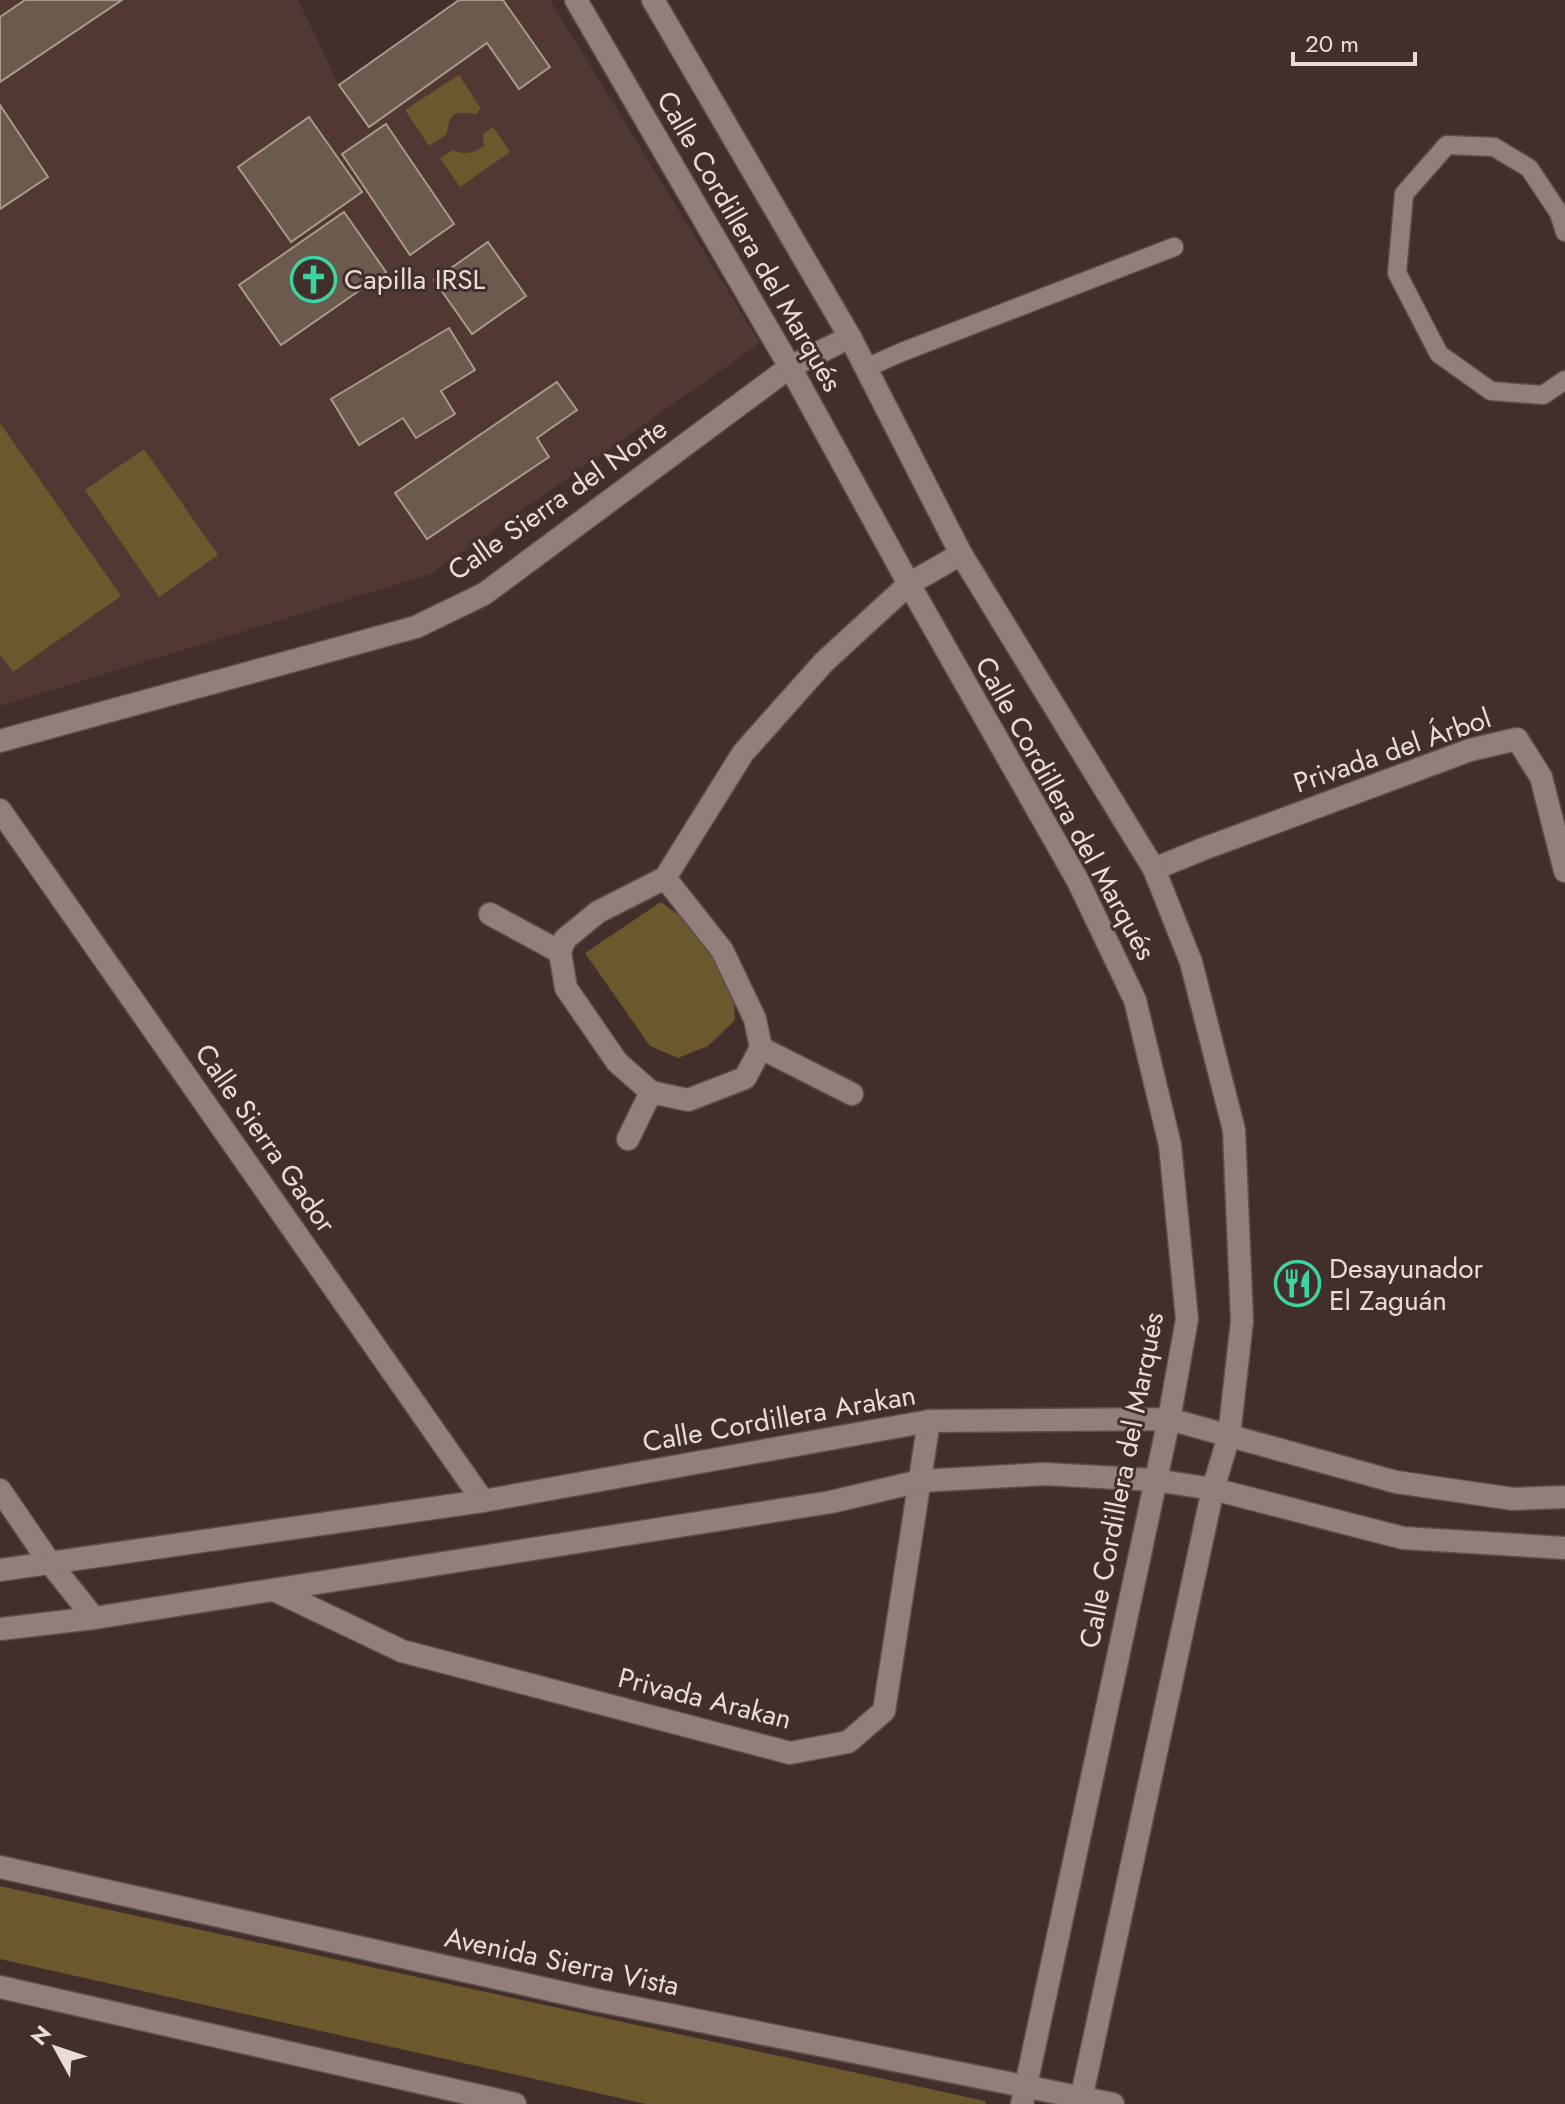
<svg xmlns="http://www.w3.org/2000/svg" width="1565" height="2104" viewBox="0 0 1565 2104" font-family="Jost,sans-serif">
  <rect width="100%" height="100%" fill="#422f2b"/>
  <path fill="#513832" d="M0,0H298L339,85L459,0H550L760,343L431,574L0,706Z"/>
  <path fill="#6b592d" d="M459,75L481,109L476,114C455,111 449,112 447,134L429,146L405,110Z
    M493,127L510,152L460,187L440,158L453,150C466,156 472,153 484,146L483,134Z
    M0,423L121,596L13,672L0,654Z
    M144,449L218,555L159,597L85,490Z
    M661,902L696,928L733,993L735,1020L708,1046L678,1058L650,1046L585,953Z
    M0,1886L985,2101L986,2104H646L0,1959Z"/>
  <path fill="#6b5b4f" stroke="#aa998c" stroke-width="2" d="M25,0H122L0,82V17Z
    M459,0H503L550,67L519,89L487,43L369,127L339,85Z
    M0,105L48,177L0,209Z
    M309,117L362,192L291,242L238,167Z
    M386,124L454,224L410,255L342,154Z
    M344,212L386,272L281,345L239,285Z
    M488,242L526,296L472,334L434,280Z
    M449,328L475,370L441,391L455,414L416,438L403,418L359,445L331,399Z
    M557,382L577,410L537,438L549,457L427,539L395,493Z"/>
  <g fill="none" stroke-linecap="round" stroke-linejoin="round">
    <defs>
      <path id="service" d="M1565,232L1559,213L1529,168L1494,147L1447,145L1404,194L1397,273L1439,354L1491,391L1543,395L1565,380
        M866,368L902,352L1174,247"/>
      <path id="minor" d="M0,741L416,627L484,594L790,367L850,337
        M0,810L483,1501
        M1154,869L1203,849L1470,750L1517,739L1541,777L1565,871
        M665,878L722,950L755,1019L761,1048L745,1078L688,1100L651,1092L617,1062L566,988L560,952L565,939L598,912L665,878L743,753L824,662L909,584L961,554
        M490,914L560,952
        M761,1048L852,1094
        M628,1139L651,1092
        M0,1490L50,1563L94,1618
        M274,1590L402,1651L790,1753L848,1742L884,1711L929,1421"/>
      <path id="tertiary" d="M576,0L790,367L909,584L1078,881L1135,1000L1170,1145L1187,1319L1169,1419L1022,2104
        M653,0L850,337L961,554L1154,869L1191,962L1234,1130L1242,1321L1229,1436L1213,1489L1080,2104
        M0,1570L483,1501L929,1421L1169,1419L1396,1482L1513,1499L1565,1497
        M0,1629L94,1618L831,1502L920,1481L1045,1474L1155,1480L1213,1489L1403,1538L1565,1548"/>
      <path id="secondary" d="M0,1867L591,1999L1113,2104
        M0,1987L515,2104"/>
    </defs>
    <use href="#service" stroke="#5e4e4a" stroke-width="21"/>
    <use href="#minor" stroke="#5e4e4a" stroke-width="25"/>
    <use href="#tertiary" stroke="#5e4e4a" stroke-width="25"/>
    <use href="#secondary" stroke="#5e4e4a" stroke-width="25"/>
    <use href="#service" stroke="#947e79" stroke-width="18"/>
    <use href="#minor" stroke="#947e79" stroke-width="22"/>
    <use href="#tertiary" stroke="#947e79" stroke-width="22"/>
    <use href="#secondary" stroke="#947e79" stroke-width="22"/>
  </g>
  <defs>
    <symbol id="church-ring" viewBox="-11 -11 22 22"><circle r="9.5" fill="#422f2b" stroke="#3dd4a3" stroke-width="1.5"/><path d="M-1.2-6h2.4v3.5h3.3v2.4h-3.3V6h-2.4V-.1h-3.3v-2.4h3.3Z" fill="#3dd4a3"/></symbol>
    <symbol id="restaurant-ring" viewBox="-11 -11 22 22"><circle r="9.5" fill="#422f2b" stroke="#3dd4a3" stroke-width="1.5"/><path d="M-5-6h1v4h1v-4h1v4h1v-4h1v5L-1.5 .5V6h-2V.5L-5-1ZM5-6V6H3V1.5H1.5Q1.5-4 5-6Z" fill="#3dd4a3"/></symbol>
  </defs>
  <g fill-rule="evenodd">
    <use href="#church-ring" x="288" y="254" width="51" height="51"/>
    <use href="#restaurant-ring" x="1272" y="1258" width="51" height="51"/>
  </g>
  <g text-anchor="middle" stroke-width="6" stroke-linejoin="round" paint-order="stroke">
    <g font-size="28" fill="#e8dcd9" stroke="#422f2b">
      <text transform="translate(750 241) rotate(60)" y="10">Calle Cordillera del Marqués</text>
      <text transform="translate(557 499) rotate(-35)" y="10">Calle Sierra del Norte</text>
      <text transform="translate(1392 750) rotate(-19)" y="10">Privada del Árbol</text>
      <text transform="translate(1066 808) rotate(61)" y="10">Calle Cordillera del Marqués</text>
      <text transform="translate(266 1138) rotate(55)" y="10">Calle Sierra Gador</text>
      <text transform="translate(779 1418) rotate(-10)" y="10">Calle Cordillera Arakan</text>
      <text transform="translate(1121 1480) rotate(-79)" y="10">Calle Cordillera del Marqués</text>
      <text transform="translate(705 1698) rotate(14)" y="10">Privada Arakan</text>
      <text transform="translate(562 1961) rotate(12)" y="10">Avenida Sierra Vista</text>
    </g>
    <g font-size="28" fill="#e8dcd9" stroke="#422f2b" text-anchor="start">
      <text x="344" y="289">Capilla IRSL</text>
      <text x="1329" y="1278">Desayunador<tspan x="1329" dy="32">El Zaguán</tspan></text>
    </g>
  </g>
  <g transform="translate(56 2048) rotate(310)" stroke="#422f2b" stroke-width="6" paint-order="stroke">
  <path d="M0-6L14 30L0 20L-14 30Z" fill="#e8dcd9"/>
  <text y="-12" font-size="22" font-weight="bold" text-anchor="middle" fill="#e8dcd9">N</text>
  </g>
  <path d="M1293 52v12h122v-12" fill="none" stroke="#e8dcd9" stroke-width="4"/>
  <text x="1305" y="52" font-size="24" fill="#e8dcd9" stroke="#422f2b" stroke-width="6" paint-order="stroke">20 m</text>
</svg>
